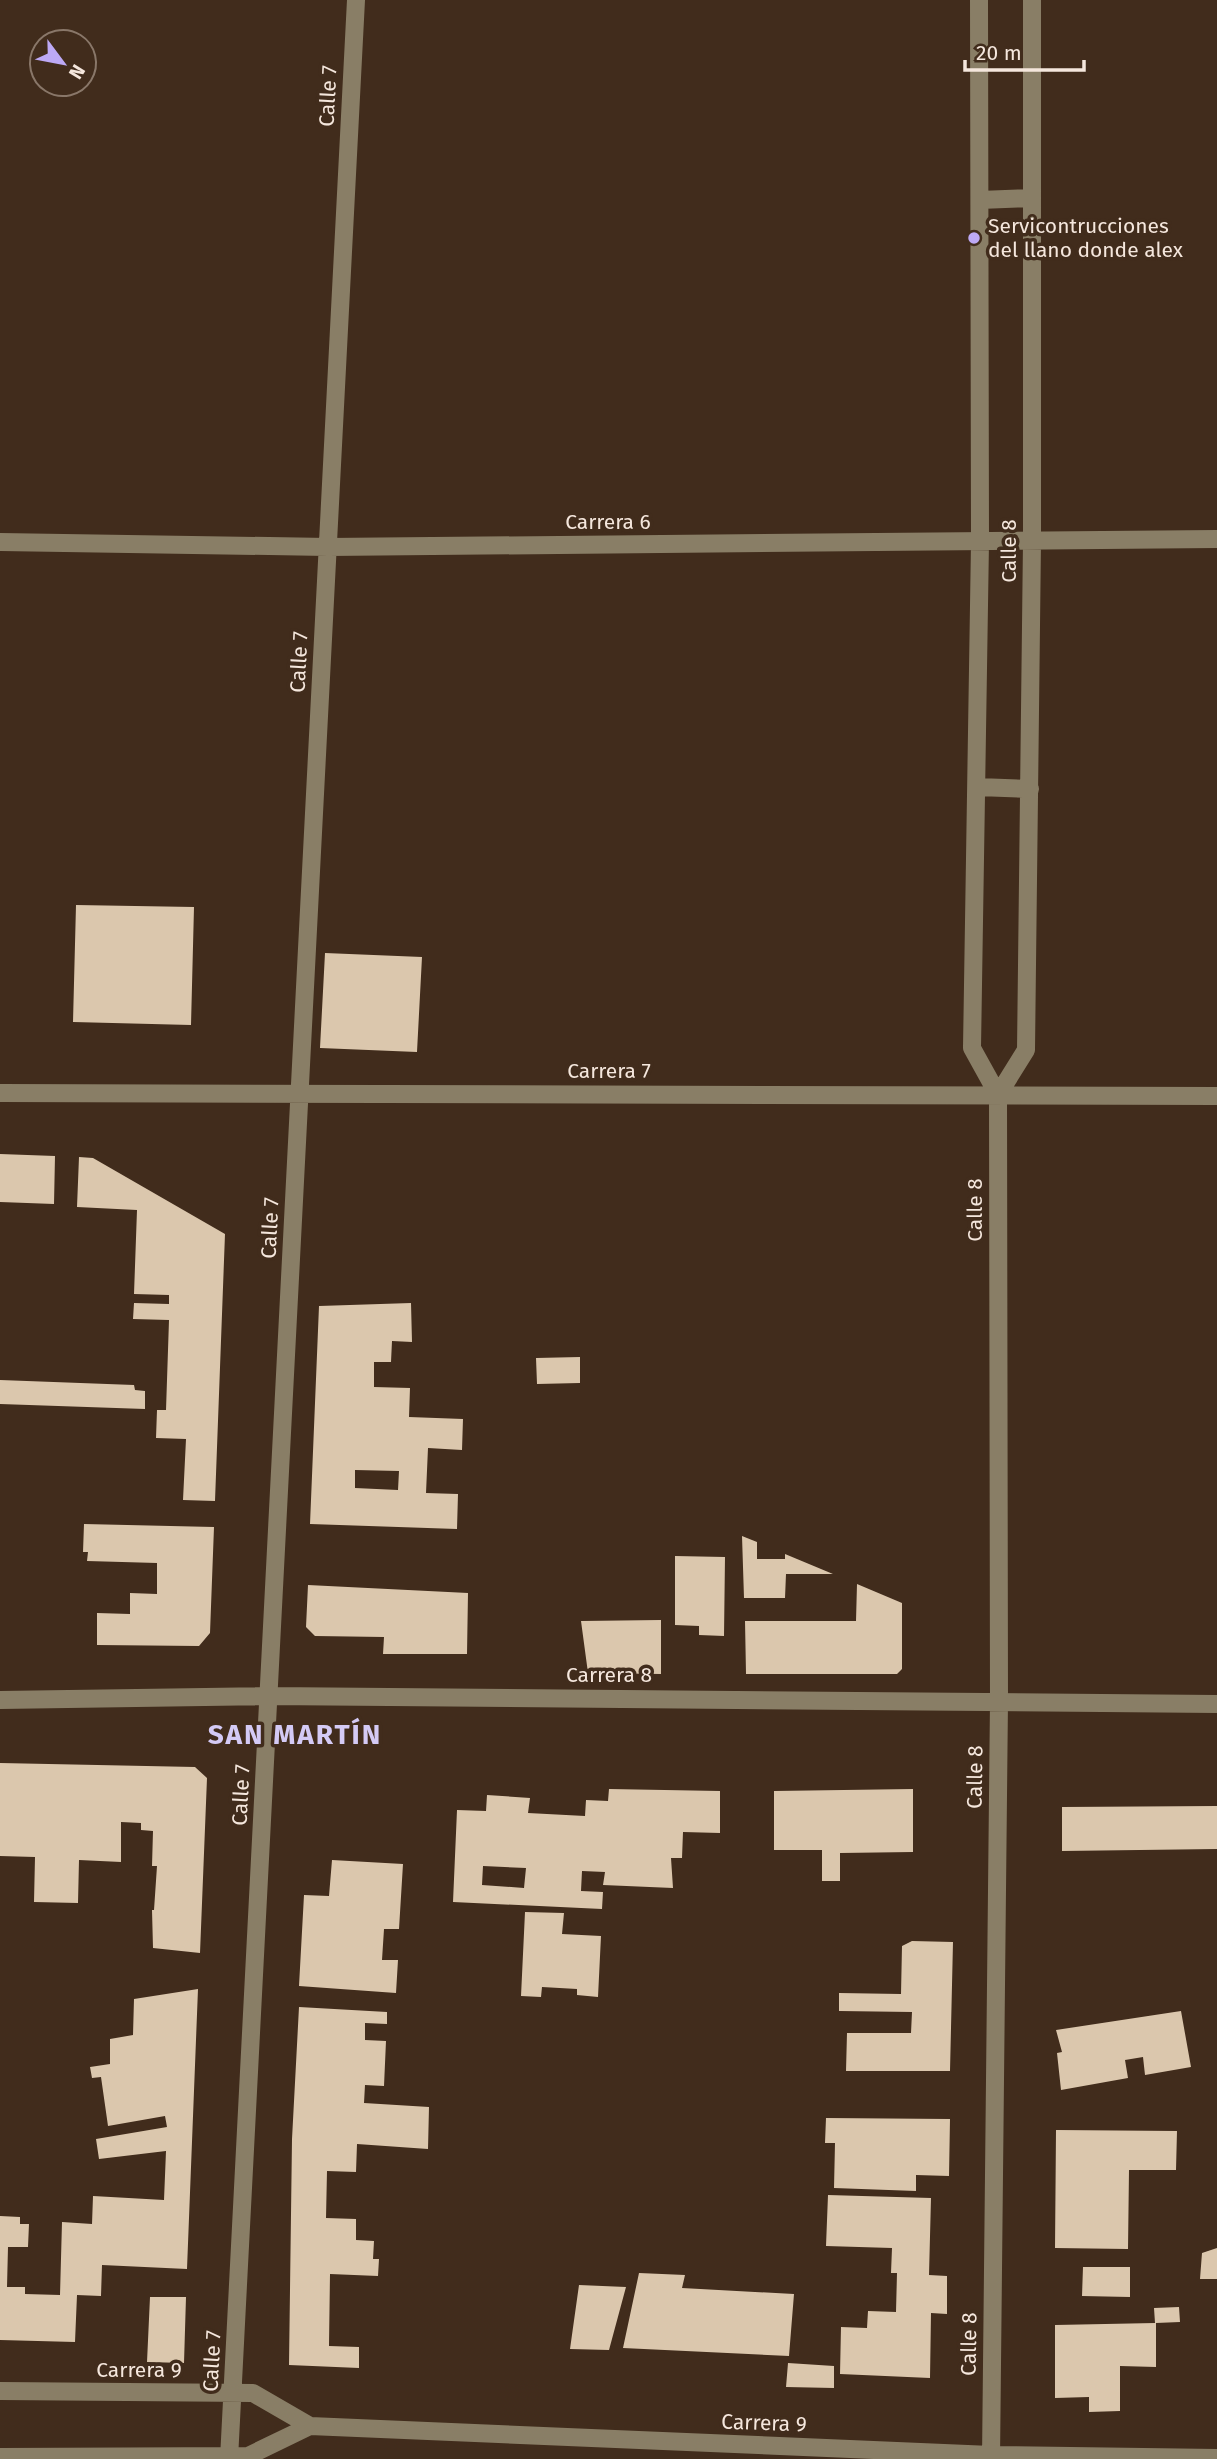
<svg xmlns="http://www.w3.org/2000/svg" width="1217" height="2459" viewBox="0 0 1217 2459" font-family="'Fira Sans',sans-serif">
  <rect width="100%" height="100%" fill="#412c1c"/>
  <path fill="#dbc7ad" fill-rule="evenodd" d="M76,905L194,907L191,1025L73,1022Z
    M325,953L422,957L417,1052L320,1048Z
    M0,1154L55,1156L54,1204L0,1202Z
    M79,1157L93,1158L225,1234L215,1501L183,1500L186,1439L156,1438L157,1410H166L169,1320L133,1319L134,1303L169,1304V1295L134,1294L137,1210L77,1207Z
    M411,1303L412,1342L392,1341L391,1362H374V1387L410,1388L409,1417L463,1419L462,1450L428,1448L426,1493L458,1494L457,1529L310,1524L319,1306ZM355,1470L399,1471L398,1490L355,1488Z
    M580,1357V1383L537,1384L536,1358Z
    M0,1380L134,1385L135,1390L145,1391V1409L0,1404Z
    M84,1524L214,1527L210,1633L199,1646L97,1645V1613L130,1614V1593L157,1594V1563L87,1561L88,1552H83Z
    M742,1536L757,1542V1559H785V1554L833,1574H786L785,1598H744Z
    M675,1556L725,1557L724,1636L699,1635V1626L675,1625Z
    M857,1584L902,1603V1669L897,1674H746L745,1621H856Z
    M308,1585L468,1593L467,1654H383L384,1637L315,1636L306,1627Z
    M661,1620V1674L588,1673L581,1621Z
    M0,1763L195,1767L207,1778L200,1953L153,1948L152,1910H154L157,1866H152L153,1831L141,1830V1823L121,1822V1862L79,1860L78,1903L34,1902L35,1857L0,1856Z
    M609,1789L720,1791V1833L683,1832L682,1858H671L673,1888L603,1885L605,1872L582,1871L581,1891L603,1892L602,1909L453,1902L457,1810L486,1811L487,1795L530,1798L528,1813L585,1816L586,1800L608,1801ZM483,1866L526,1868L524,1888L482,1885Z
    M913,1789V1852L840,1853V1881H822V1850H774V1791Z
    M1217,1806V1849L1062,1851V1807Z
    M332,1860L403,1864L399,1929H384L382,1960H398L396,1993L299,1986L304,1895L329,1896Z
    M525,1912L564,1913L562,1934L601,1936L598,1997L577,1995V1989L542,1987L541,1997L521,1996Z
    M912,1941L953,1942L950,2071H846L847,2033H911L912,2012L839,2011V1993L901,1994L902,1946Z
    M198,1989L187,2269L102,2265L101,2296L77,2295L75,2342L0,2340V2216L20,2217V2224H29L28,2247H8L7,2287H25V2294L60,2295L62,2222L92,2224L93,2196L164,2200L166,2151L99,2159L96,2139L167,2127L165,2116L108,2126L101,2077L92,2078L90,2067L110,2064V2039L133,2035L134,1999Z
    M299,2007L387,2012V2024L365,2023V2040L386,2041L384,2086L365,2085L364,2103L429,2107L428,2149L357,2144L356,2172L327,2171L326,2218L356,2219V2240L374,2241L373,2259H379L378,2276L330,2274L329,2346L359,2347V2368L289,2365L292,2139Z
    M1181,2011L1191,2067L1145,2075L1143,2057L1125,2060L1128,2078L1061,2090L1057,2053L1062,2052L1056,2030Z
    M826,2118L950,2119L949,2176L916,2175V2191L834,2188L835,2143H825Z
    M1056,2130L1177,2131L1176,2170H1129L1128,2249L1055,2248Z
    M828,2195L931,2198L929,2275L947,2276V2314L931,2313L930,2378L840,2374L841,2327L867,2328L868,2311L896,2312L897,2273H891L892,2248L826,2246Z
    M1217,2248V2279H1200L1202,2253Z
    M1083,2267H1130V2297L1082,2296Z
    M639,2273L685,2275L682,2288L794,2294L789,2356L623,2348Z
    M579,2285L626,2287L609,2350L570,2349Z
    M150,2297H186L184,2363L147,2362Z
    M1179,2307L1180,2322L1156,2323V2367L1120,2366V2411L1089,2412V2397L1055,2398V2325L1155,2323L1154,2308Z
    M788,2363L834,2366V2388L786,2387Z"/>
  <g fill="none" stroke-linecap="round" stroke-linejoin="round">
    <path stroke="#897e66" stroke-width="18" d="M979,0L980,542L972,1048L998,1095L999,1701L991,2459
      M980,200L1032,198
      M0,542L328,547L1217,539
      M978,787L1030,789
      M0,1093L1217,1096
      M998,1095L1026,1050L1032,541V0
      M0,1700L269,1696L1217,1704
      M0,2391L253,2393L310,2426
      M0,2457L248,2456L310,2426L991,2455L1217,2458
      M229,2459L356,0"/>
  </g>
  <circle fill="#bda9f5" stroke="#412c1c" stroke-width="2.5" cx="974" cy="238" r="7"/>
  <g text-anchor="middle" stroke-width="7" stroke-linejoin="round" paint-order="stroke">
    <g font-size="21" fill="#f5e7dd" stroke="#412c1c">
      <text transform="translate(328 96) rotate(-87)" y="7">Calle 7</text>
      <text x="608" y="529">Carrera 6</text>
      <text transform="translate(1009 551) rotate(-90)" y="7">Calle 8</text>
      <text transform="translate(299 662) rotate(-87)" y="7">Calle 7</text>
      <text x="609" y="1078">Carrera 7</text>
      <text transform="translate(975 1210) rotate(-90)" y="7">Calle 8</text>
      <text transform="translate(270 1228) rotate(-87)" y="7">Calle 7</text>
      <text x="609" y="1682">Carrera 8</text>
      <text transform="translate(975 1777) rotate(-89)" y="7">Calle 8</text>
      <text transform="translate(241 1795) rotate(-87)" y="7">Calle 7</text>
      <text transform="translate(969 2344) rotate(-89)" y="7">Calle 8</text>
      <text transform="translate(212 2361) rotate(-87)" y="7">Calle 7</text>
      <text x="139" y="2377">Carrera 9</text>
      <text transform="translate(764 2423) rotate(2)" y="7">Carrera 9</text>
    </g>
    <g font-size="21" fill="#f5e7dd" stroke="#412c1c" text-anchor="start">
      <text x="988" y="233">Servicontrucciones<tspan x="988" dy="24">del llano donde alex</tspan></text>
    </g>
    <g font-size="28" font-weight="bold" letter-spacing="2" fill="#d4caf5" stroke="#412c1c">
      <text x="295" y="1744">SAN MARTÍN</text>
    </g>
  </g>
  <g transform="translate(63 63) rotate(122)"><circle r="33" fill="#412c1c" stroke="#897769" stroke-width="2"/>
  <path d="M0-5L12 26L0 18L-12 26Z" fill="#bda9f5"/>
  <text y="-10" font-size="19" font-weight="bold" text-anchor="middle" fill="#f5e7dd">N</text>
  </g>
  <path d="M965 60v10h119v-10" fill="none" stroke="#f5e7dd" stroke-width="3.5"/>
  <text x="976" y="60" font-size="21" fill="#f5e7dd" stroke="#412c1c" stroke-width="5" paint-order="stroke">20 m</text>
</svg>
